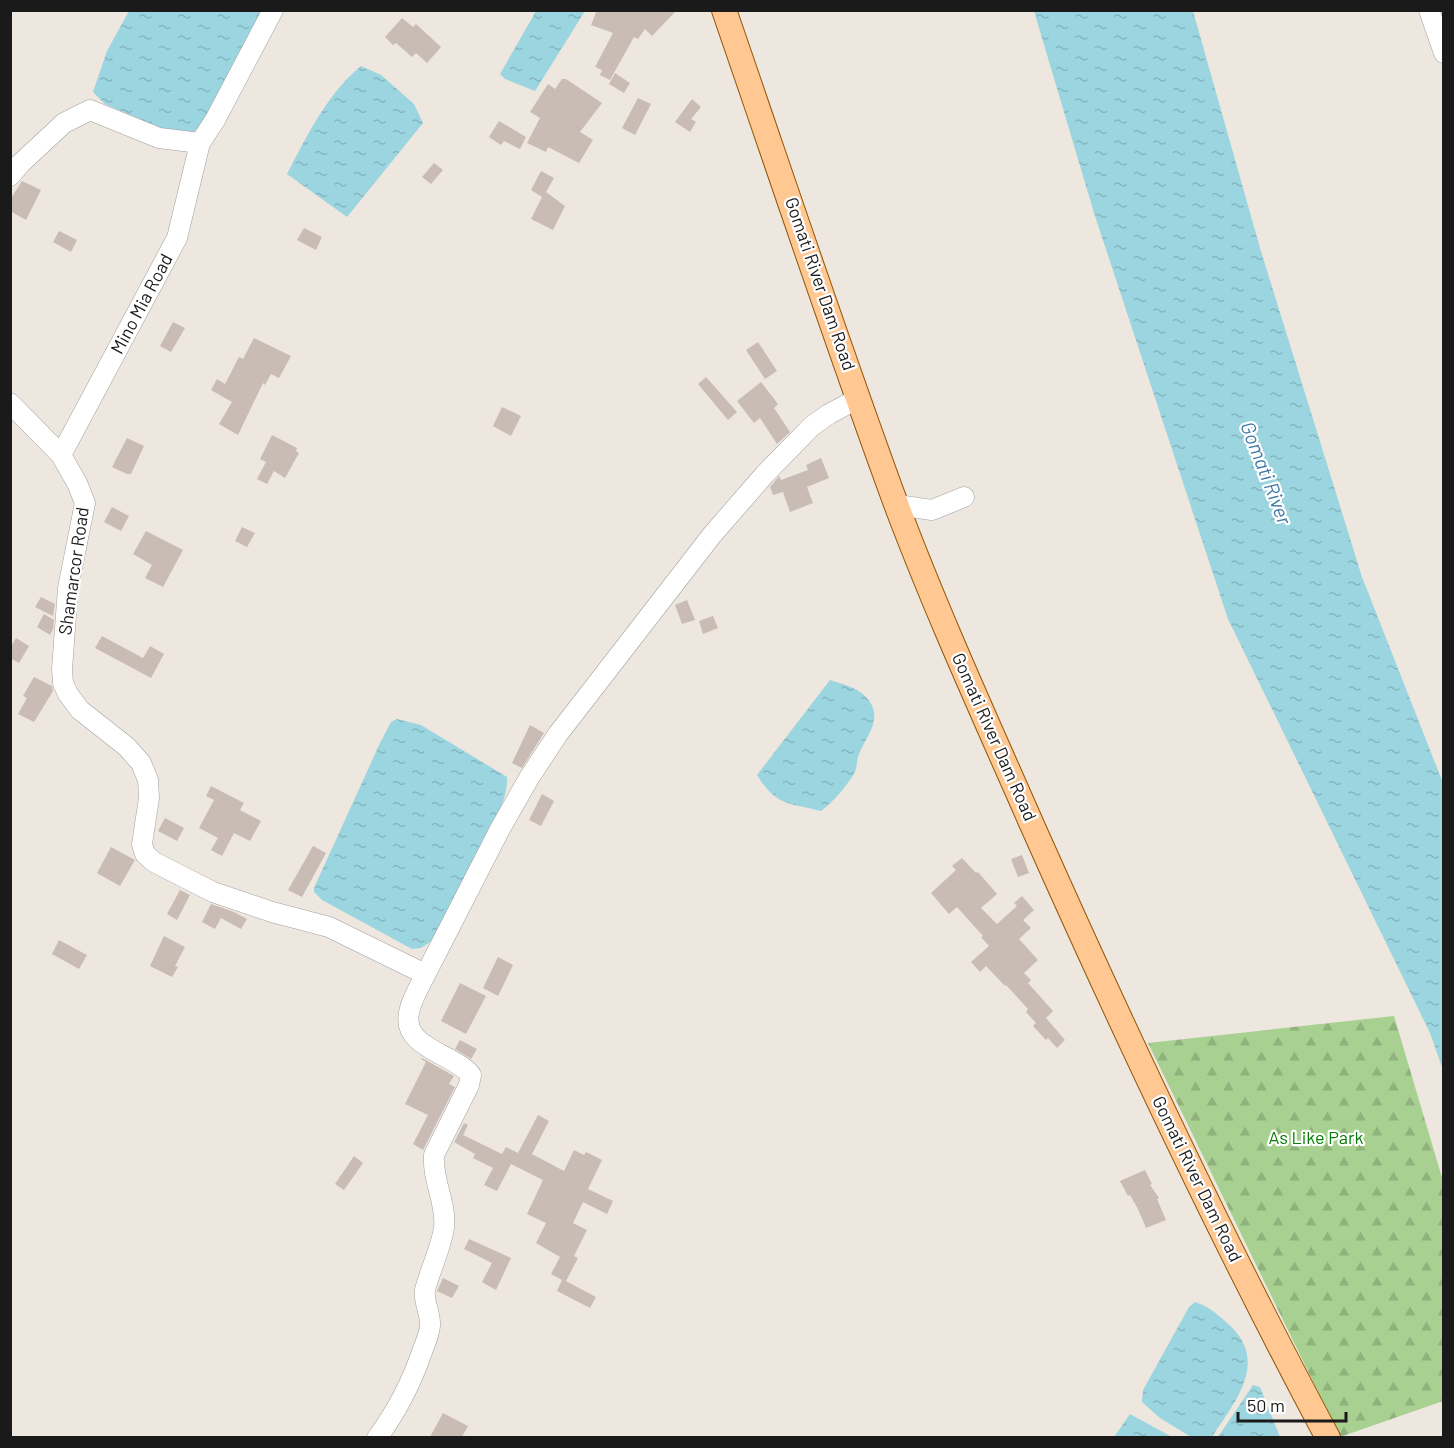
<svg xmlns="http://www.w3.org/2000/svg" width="1454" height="1448" viewBox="0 0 1454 1448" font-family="Barlow,sans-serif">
  <defs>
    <pattern id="forest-firs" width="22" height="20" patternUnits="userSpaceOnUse" patternTransform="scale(1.5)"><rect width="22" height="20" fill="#a8d090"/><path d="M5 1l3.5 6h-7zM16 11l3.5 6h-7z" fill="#90b27c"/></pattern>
    <pattern id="water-ripples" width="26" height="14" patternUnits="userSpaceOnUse" patternTransform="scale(1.5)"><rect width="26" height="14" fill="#9bd5df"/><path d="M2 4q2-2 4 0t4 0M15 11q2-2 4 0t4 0" fill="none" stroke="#85b6bf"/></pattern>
  </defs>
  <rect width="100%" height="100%" fill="#ede7df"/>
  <path fill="url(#forest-firs)" d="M1394,1016L1443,1181V1401L1340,1437L1148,1043Z"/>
  <path fill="url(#water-ripples)" d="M129,11H269L209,116L192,134L167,131L105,104L93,92L107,51Z
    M536,11H585L535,91L505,79L500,74Z
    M1034,11H1193L1260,248L1362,577L1443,783V1070L1430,1033L1228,619L1094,213Z
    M361,66L381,75L414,104L423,123L347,217L287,174C307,136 327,94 361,66Z
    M830,680C845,685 861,688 870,702C882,720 866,737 859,754C857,759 857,766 855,772C847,786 834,801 821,811C788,803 776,806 757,775Z
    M397,719L421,725L507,777C511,808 452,906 436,938L421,948L412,949L322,900L314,892V888L380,743L391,722Z
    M1195,1302C1208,1306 1216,1313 1226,1322C1271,1360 1236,1400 1212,1437H1191L1160,1418L1142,1402L1143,1390L1189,1307Z
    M1253,1385L1260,1387L1280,1437H1218Z
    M1130,1414L1172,1437H1114Z"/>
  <path fill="#c9bcb5" d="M597,10H677L652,36L645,29L638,39L634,37L610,80L600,75L602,70L595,67L613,33L591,25Z
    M402,18L413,27L416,24L441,47L427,63L416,53L412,57L396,43L393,45L385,37Z
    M615,73L630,83L624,93L609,84Z
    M562,79H566L602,103L580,132L593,140L579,163L548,147L546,152L527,143L540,118L530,112L548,84L555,89Z
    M638,98L651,104L635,135L622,128Z
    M692,99L701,107L691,119L696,122L690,132L675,122Z
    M499,121L526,137L520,149L504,141L501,145L489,137Z
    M434,163L443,170L431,184L422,177Z
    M541,171L554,178L546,192L565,206L553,230L531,219L542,197L531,190Z
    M22,181L41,190L26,220L10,211V200Z
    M304,228L322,237L316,250L297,240Z
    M59,231L77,240L71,252L53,242Z
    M173,322L185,328L171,352L160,346Z
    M254,338L291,356L279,378L271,374L265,385L263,383L238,435L219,424L232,402L211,390L217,379L225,384L239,357L243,359Z
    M758,342L777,371L765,379L746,350Z
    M706,377L737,412L728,420L698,384Z
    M761,382L778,404L774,408L790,432L777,444L760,418L754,423L737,401Z
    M502,407L521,416L511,436L493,426Z
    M272,435L297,448L296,451L299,453L285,478L274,471L267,484L257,479L266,462L260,459Z
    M127,438L144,446L131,474H127L112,467Z
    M821,458L829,478L807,487L813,503L790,512L783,492L773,495L770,487L779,476L781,480L808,470L806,465Z
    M112,507L129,516L121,531L104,522Z
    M242,527L255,533L247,547L235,541Z
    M146,531L183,550L163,587L145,578L152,565L133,554Z
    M41,597L55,604L53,616L35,607Z
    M687,600L695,620L682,624L675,605Z
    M44,614L54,620L53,629L50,635L37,627Z
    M713,616L718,628L703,634L699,621Z
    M102,636L143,658L150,646L164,654L151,678L95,648Z
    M16,638L29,646L19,663L10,658V648Z
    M34,677L52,686L53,691L34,722L18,714L27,698L23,696Z
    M530,725L544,733L522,768L512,763Z
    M211,786L244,803L240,810L261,821L250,841L234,833L222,856L211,850L218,838L199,828L214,800L206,796Z
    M542,794L554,801L541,826L529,820Z
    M165,818L184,828L177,841L158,831Z
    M313,846L326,853L302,897L288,890Z
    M111,847L135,860L120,886L97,873Z
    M1022,855L1029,873L1018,877L1011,859Z
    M962,858L976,873L978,872L997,894L981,908L997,924L1017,906L1014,903L1022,896L1034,910L1023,920L1031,928L1019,939L1038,960L1024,973L1031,980L1028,983L1053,1011L1046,1018L1065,1040L1057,1048L1048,1038L1046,1040L1033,1026L1036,1023L1026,1012L1028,1009L1006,985L1005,986L986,966L980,972L971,962L989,946L981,937L983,936L957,907L949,914L931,893L956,870L952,866Z
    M180,890L190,895L177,920L167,914Z
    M211,904L234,912L247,919L241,929L221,918L215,929L202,922Z
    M164,936L185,947L175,966L178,967L172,977L150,966Z
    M59,940L87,955L79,969L52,954Z
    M498,957L513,965L498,996L483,988Z
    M460,983L486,996L466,1034L441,1021Z
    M460,1040L477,1049L471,1059L455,1049Z
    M422,1058L454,1076L449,1084L455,1087L423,1150L413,1144L428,1115L405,1104L426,1062L421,1059Z
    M538,1115L549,1121L532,1154L564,1171L574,1150L584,1155L586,1152L602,1160L588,1189L613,1201L607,1214L583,1202L573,1223L587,1230L574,1256L578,1258L566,1281L596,1297L590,1308L557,1291L562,1280L551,1274L560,1257L536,1243L546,1223L527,1214L543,1180L511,1164L497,1191L484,1185L493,1168L473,1158L475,1154L454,1142L447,1156L464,1123L468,1125L463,1135L502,1154L506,1147L518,1153Z
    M354,1156L363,1163L344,1190L335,1184Z
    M1145,1170L1152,1184L1150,1185L1159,1198L1157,1199L1166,1220L1146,1228L1138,1209L1130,1195L1128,1196L1120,1181Z
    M469,1239L511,1258L496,1290L482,1282L492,1263L464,1249Z
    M443,1278L459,1286L452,1298L437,1291Z
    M443,1413L468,1426L462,1437H430Z"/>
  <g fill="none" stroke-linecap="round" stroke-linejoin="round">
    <defs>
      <path id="minor" d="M1429,10L1444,53
        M10,176L21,163L64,123L90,110L159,138L200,143
        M10,403L61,455L77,483L85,503L68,588L62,669L63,683L68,694L80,710L127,747L141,763L148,780L149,798L142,844L145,854L154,862L213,892L272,912L329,927L425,974
        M61,455L177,238L200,143L215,120L273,10
        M897,505L932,510L964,497
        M377,1438C397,1411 411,1384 422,1352C425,1344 429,1335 430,1326C431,1313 423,1302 425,1290C430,1270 441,1248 444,1228C447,1204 432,1180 434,1155L469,1085L471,1075C453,1053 402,1048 409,1013C410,1005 414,998 417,991L500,829L529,778L558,734L712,535L765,474L812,426L829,414L859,398"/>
      <path id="major" d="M724,10C781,175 836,341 896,504C937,613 986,720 1033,827C1125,1034 1221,1238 1328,1438"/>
    </defs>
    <use href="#minor" stroke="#a1a1a1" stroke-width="21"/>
    <use href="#major" stroke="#915500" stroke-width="26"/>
    <use href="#minor" stroke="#fff" stroke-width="20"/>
    <use href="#major" stroke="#ffc792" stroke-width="24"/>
  </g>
  <g text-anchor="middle" stroke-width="4.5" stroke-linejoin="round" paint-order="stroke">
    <g font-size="18" fill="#1a1a1a" stroke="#fff">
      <text transform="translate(820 284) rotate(71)" y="6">Gomati River Dam Road</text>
      <text transform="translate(142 304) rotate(-62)" y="6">Mino Mia Road</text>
      <text transform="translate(74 571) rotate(-82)" y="6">Shamarcor Road</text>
      <text transform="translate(994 737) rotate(66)" y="6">Gomati River Dam Road</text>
      <text transform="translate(1197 1179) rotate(64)" y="6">Gomati River Dam Road</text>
    </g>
    <g font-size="18" fill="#047d04" stroke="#fff">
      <text x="1316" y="1144">As Like Park</text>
    </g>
    <g font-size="20" font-style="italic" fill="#407ba7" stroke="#fff">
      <text transform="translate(1266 473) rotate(69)" y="7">Gomati River</text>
    </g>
  </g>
  <rect width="1454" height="1448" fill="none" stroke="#1a1a1a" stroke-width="24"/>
  <path d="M1238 1412v9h108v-9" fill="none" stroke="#1a1a1a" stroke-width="3"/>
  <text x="1247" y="1412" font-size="18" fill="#1a1a1a" stroke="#ffffff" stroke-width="4.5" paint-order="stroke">50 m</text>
</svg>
